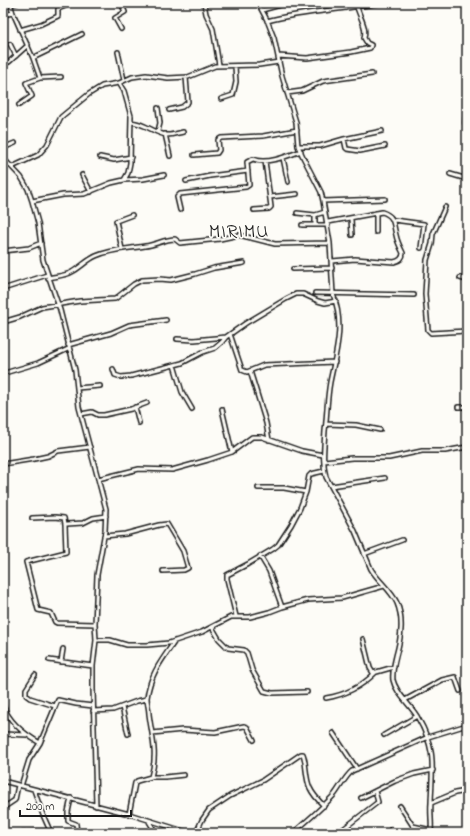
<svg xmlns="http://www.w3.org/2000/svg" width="470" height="836" viewBox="0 0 470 836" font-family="'Indie Flower',sans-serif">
  <rect width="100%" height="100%" fill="#fdfcf7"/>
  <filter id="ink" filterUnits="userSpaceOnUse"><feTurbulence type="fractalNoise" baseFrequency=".025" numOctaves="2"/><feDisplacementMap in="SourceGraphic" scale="8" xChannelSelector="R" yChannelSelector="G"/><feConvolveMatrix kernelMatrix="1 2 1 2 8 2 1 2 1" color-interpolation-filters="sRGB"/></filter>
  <g filter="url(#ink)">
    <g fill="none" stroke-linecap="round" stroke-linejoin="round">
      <defs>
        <path id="minor" d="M204,3L206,14L213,29L219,65
          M258,3L267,20L274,38L282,76L296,122L298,146L304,159L321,192L323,201L330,243L333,294C345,325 336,352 330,382C327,398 327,415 325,431C324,447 322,462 326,477L355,531L371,569C378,581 391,590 397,603C404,620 401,638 396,656C394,664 392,672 393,680C396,694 411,705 418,718C437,751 432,767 431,803C430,813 432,823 431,833
          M10,4L17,3
          M262,10L288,3
          M13,13L33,58L40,78L61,77
          M3,15L13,13L10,3
          M267,21C304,11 342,10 379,3
          M121,29L115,18L125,12L121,3
          M20,30L41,24L58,16V9L73,3
          M10,44L16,56
          M118,52L124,80
          M278,56L307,58L351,52L370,48L371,45L367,43L364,38C367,27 360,18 357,7
          M33,58L82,34
          M9,62L28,45
          M119,83L124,91L131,116L130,163L128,173L124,180
          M287,93L302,91L323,81L372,74
          M221,99L233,95L236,82L235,66
          M19,105L32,96L26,83L40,78
          M169,110L182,107L188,102L186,77
          M467,110L465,123L467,125
          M131,122C145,123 155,134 167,135C173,135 178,133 183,132
          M158,131L160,123L158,108
          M165,134L170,156
          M344,139L346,148L347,149L360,151L385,146
          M298,146H320L344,139L382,131
          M3,148L15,143
          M194,155L217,153L219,150L218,140L221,138L263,136L297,130
          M100,157L114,160L131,157
          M3,158L21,177L28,189L32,201L38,223L43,260L60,310L75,370L79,407L106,509L105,531L97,575L95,624L96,640L93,666V688L96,806
          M283,158L288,182
          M12,167L38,155L47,145L61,117L89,94L102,86L119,83L132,77L146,75L168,78L188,77L215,66L259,65L279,62
          M450,174L467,179
          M82,175L91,192
          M186,181L210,176L248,171
          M270,197L297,194
          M32,201L63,195L84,194L111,183L124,180L143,179L164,175
          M323,201L385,199
          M445,207L433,234L432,244L427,260L425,294L428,330L431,333L467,331
          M180,210L177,197L180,194L246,187L249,185L247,162L253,159C266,165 288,156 301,151
          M254,210L269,209L271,207L265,161
          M297,213L315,215
          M376,213V232
          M351,219L352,235
          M467,219V226
          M394,220L424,224L421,248
          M328,222L382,212C395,216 393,224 396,235C397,241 400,247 403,253C403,259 399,261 394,262L355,259L332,261
          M302,225H328
          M315,225V215L325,212
          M122,249L116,221L132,215
          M3,251L29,248L41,243
          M293,269L332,268
          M48,278C56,276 65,276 72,272C81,267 87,260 96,256C111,249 128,249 145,246C155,245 165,239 175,239L180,243L220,239L239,235L275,244L330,243
          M460,278L467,280
          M3,289L47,275
          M315,293L414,295
          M3,322L20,317L42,307L80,301L115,299L134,284L142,280L160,279L171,280L195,274L214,268L244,263
          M230,334L242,370L247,372L264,365L335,362
          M177,339L194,340L226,337
          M68,345L111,333L129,325L166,320
          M174,365L182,392L192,409
          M113,369L115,375L121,377L131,376L182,363L203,352L215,348L222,342L226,337L246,323L286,299L296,294H303L318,301L325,303L336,301
          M250,371L266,423L269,440
          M8,372L38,363L68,349
          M77,388L100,386
          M135,407L139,423
          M458,407H467
          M222,409L232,452
          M81,414L92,412L98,415H104L131,409L147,403
          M326,424L356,425L380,430
          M324,461L352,458H389L422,451H445L467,447
          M3,464L34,459L48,456L58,451L90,447
          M98,479L139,469L172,470L208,460L232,452L252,437H262L302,451L323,455
          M331,486L385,478
          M258,488H284L306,492
          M32,518L55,517L64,518L65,524H67L83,523L93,518L106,516
          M65,524L66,552L26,562L38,610L51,613L55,622L57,623L95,624
          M104,536L125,534L159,525L167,524L183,551L188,568L184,570L163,571
          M364,554L402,540
          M282,607L308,600L342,598L384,586
          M236,616L227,579V575L248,564L273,549L278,545L291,525L300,508L306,492L309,476L311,474L324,471
          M212,627L219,639L228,648L244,650L247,653L252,670L264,691L272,693L307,692
          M363,639L370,668L373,673L394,667
          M96,640H110L127,645H147L169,643L202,632L231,617H250L269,612L282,607L269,571L260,556
          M49,660L93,666
          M61,662L63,649
          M35,675L26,689V695L30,698L55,706
          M326,698C345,695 361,687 375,673
          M405,700L442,680L455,677L460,691
          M3,705C9,722 24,734 40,743
          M122,707L128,734
          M93,711L113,710L137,701L147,699
          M152,733L183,730L215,732L244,726L247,727L254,740
          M333,733L357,769
          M3,734L27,735
          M384,735L417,716
          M151,777H165L184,775
          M3,781L129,814L190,833
          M21,786L29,760L40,743L58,700L76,704L93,706
          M34,790L43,815L51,833
          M71,798L68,812V821L76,824L77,833
          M361,798L395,781L414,774L433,770
          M431,803L455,793L467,791
          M400,806L413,826L431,830
          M3,808L15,800L18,785
          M129,814L135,783L137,781L151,777C158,753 152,738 149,714C149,709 147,703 147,698C150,674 162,660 175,641
          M148,820L156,833
          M391,829L395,833
          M22,833L50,831
          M196,833L202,820L209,810L230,796L263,780L301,754H303C307,765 305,778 310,788C313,795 318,800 324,806
          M293,833C307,821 322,808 335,794C341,786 345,777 352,771L428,737L467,725
          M338,833L378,802L375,791"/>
      </defs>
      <use href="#minor" stroke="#1c1c1c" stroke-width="6"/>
      <use href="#minor" stroke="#fdfcf7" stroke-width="3"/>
    </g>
  </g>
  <g text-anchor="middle" stroke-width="3.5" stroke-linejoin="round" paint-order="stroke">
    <g font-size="19" letter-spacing="1" fill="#1c1c1c" stroke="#fdfcf7">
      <text x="239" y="237">MIRIMU</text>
    </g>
  </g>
  <rect width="470" height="836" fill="none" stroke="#fdfcf7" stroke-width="16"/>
  <rect x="8" y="8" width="454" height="820" fill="none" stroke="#1c1c1c" stroke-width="1.5" filter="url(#ink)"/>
  <path d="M20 810v6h111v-6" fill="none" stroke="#1c1c1c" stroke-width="2"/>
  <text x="26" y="810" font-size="12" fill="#1c1c1c" stroke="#fdfcf7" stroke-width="3" paint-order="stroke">200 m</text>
</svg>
